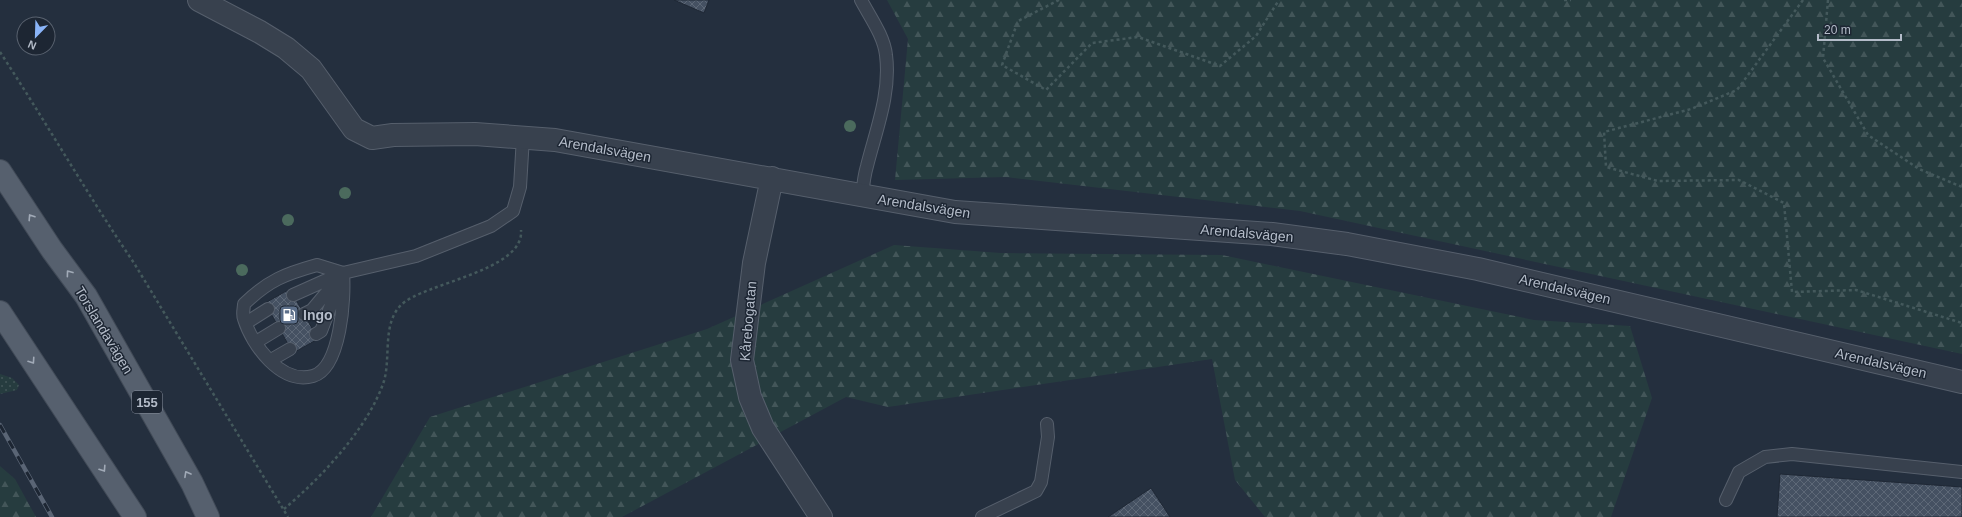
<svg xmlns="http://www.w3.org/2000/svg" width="1962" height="517" viewBox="0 0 1962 517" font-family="Arial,sans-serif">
  <defs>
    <pattern id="grass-dots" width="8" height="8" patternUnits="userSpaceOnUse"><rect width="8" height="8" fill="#263c3f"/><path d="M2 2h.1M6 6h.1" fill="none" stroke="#435659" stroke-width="1.8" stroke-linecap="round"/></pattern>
    <pattern id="forest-firs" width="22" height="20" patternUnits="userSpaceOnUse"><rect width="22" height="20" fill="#263c3f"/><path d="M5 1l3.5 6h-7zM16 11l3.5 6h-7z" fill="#435659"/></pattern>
    <pattern id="building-cross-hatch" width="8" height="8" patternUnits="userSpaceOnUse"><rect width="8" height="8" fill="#455162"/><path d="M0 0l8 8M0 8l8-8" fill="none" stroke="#5d6877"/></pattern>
  </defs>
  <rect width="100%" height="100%" fill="#242f3e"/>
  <path fill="url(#grass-dots)" d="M0,374L12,378L19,385L17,390L0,394Z"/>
  <path fill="url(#forest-firs)" d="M887,0H1962V354L1300,211L1006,177L895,180L908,39Z
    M894,245L1001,253L1222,255L1534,320L1630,326L1652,398L1611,517H1265L1235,480L1212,359L888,407L846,397L622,517H371L430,417L707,329Z
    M0,466L15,479L36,517H0Z"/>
  <path fill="url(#building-cross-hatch)" stroke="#1f2835" d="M674,0H709L704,13Z
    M290,289L318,339L293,353L265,303Z
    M1780,474L1962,487V517H1777Z
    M1151,488L1170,517H1108Z"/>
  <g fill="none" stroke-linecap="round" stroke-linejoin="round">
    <defs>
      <path id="lane" d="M861,0C870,17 884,36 886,55C891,93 876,130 867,166C864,176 863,186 862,196
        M317,265L343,273C345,297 341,368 313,376C281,385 252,345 244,319C242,314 244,308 244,304C269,280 285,274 317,265Z
        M293,295L340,274
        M304,314L312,310L343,273L416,256L491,226L513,211L520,187L523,137
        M246,323L268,309
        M316,334L321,331L340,282
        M256,342L279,328
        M271,360L290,349
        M1726,500L1739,472L1765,457L1792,454L1962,472
        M982,517L1036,491L1041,482L1048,437L1047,424"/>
      <path id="street" d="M199,0L260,32L286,48L311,69L354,129L372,138L393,135L475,134L555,140L955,212L1272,234L1347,244L1478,269L1962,382
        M772,178L754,263L742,360L750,397L763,428L821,517"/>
      <path id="primary" d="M0,171L52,250L86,296L192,483L208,517
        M0,312L135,517"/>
    </defs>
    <use href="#lane" stroke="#565f6c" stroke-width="14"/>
    <use href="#street" stroke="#565f6c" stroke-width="24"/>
    <use href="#primary" stroke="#414a57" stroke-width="24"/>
    <path stroke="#44595c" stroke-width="2.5" stroke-dasharray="3 3" stroke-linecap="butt" d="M1059,0L1018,21L1002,65L1046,90L1092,43L1138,37L1220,66L1256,36L1279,0
      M1564,0H1571
      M1803,0L1737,90L1691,109L1604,132L1606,167L1658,181L1739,180L1784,203L1792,292L1856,290L1962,323
      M1828,0L1823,58L1868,135L1919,169L1962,187
      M0,52C46,122 87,194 134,263L288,517
      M284,509C321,478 369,427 384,381C391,357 382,324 401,305C423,283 525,271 521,230"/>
    <use href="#lane" stroke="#38414e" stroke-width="12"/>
    <use href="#street" stroke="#38414e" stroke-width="22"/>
    <use href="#primary" stroke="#56606e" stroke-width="22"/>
    <defs>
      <path id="rail" d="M0,425L52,517"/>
    </defs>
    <use href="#rail" stroke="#5a6575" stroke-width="4.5"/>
    <use href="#rail" stroke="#1d2633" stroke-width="3" stroke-dasharray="9" stroke-linecap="butt"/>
  </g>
  <g fill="#4b6a5d">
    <circle cx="850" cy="126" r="6"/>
    <circle cx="345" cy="193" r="6"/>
    <circle cx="288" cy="220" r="6"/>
    <circle cx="242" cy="270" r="6"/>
  </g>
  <defs><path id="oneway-chevron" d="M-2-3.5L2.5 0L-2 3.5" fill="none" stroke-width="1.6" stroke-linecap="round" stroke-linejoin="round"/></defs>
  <g stroke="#a1aab7">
    <use href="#oneway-chevron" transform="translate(31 217) rotate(-123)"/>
    <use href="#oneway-chevron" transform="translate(69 273) rotate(-126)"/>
    <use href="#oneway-chevron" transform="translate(32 361) rotate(56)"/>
    <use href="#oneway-chevron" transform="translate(103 469) rotate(57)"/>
    <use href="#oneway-chevron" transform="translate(187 474) rotate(-119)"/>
  </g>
  <defs>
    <symbol id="fuel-square" viewBox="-11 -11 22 22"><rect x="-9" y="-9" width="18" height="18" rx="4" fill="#5c6f8a" stroke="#1d2633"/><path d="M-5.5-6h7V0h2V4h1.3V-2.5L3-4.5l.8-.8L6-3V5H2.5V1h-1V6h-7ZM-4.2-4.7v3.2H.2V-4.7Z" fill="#fff"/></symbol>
  </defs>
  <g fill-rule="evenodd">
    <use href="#fuel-square" x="278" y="304" width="22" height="22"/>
  </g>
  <g text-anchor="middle" stroke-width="3" stroke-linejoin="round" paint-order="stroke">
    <rect fill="#1d2633" stroke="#878f9c" stroke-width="1" x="132" y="391" width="30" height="22" rx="3"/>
    <g font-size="13" font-weight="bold" fill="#b4bcc9">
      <text x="147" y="407">155</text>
    </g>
    <g font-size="14" fill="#b4bcc9" stroke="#1d2633">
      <text transform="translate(605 149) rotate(10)" y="5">Arendalsvägen</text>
      <text transform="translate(924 206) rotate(9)" y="5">Arendalsvägen</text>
      <text transform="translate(1247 233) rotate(5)" y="5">Arendalsvägen</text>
      <text transform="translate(1565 289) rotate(13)" y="5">Arendalsvägen</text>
      <text transform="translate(748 321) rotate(-85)" y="5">Kårebogatan</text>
      <text transform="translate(104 330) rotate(59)" y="5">Torslandavägen</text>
      <text transform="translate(1881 363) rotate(13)" y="5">Arendalsvägen</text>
    </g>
    <g font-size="14" font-weight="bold" fill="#b4bcc9" stroke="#1d2633" text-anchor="start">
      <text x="303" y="320">Ingo</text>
    </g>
  </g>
  <g transform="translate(36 36) rotate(203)"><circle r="19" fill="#1d2633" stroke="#59626f"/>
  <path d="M0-3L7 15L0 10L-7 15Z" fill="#8ab4f8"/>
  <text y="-6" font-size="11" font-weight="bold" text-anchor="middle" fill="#b4bcc9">N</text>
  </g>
  <path d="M1818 34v6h83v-6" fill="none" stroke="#b4bcc9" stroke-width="2"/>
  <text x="1824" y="34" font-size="12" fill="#b4bcc9" stroke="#1d2633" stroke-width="3" paint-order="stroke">20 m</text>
</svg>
